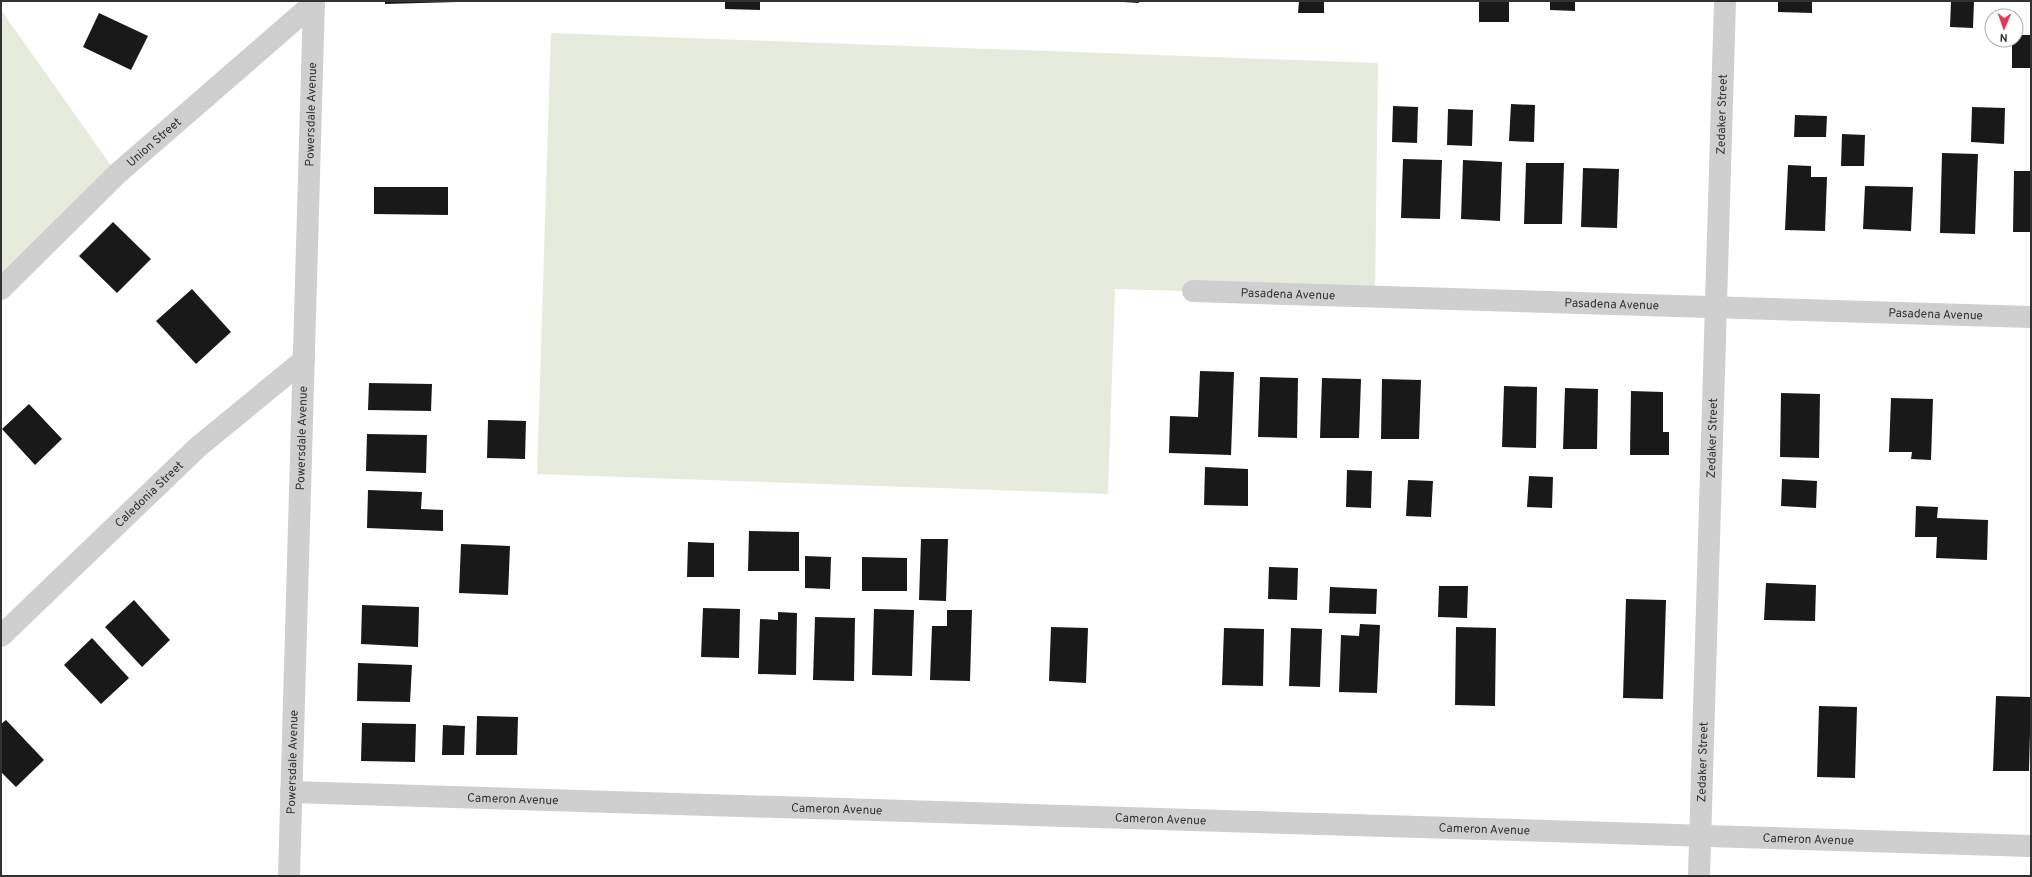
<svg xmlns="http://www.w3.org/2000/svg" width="2032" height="877" viewBox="0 0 2032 877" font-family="Overpass,sans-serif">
  <rect width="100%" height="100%" fill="#fff"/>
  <path fill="#e6ebde" d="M1,10L117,174L1,289Z
    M551,33L1378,63L1375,297L1115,289L1108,494L537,474Z"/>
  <path fill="#191919" d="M385,1H457V2L385,4Z
    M725,1H760V10L725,9Z
    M1123,1H1139V3L1123,2Z
    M1299,1H1324V13H1298Z
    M1479,1H1509V22H1479Z
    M1550,1H1575V11L1550,10Z
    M1778,1H1812V13L1778,12Z
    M1951,1H1974L1973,28L1950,27Z
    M99,13L148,36L131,70L83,47Z
    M2016,35H2031V68H2012V40H2016Z
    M1511,104L1535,105L1534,142L1509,141Z
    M1393,106L1418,107L1417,143L1392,142Z
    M1972,107L2005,108L2004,144L1971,142Z
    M1448,109L1473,110L1472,146L1447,145Z
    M1795,115L1827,116L1826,137H1794Z
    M1842,134L1865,135L1864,166H1841Z
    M1942,153L1978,154L1975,234L1940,233Z
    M1403,159L1442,160L1440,219L1401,218Z
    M1463,160L1502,162L1500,221L1461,219Z
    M1526,163H1564L1562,224H1524Z
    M1788,165L1811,166V177H1827L1825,231L1785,230Z
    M1583,168L1619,169L1617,228L1581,227Z
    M2014,171H2031V232H2013Z
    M1865,186L1913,187L1911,231L1863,229Z
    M374,187H448V215L374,214Z
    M113,222L151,259L117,293L79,256Z
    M192,289L231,332L196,364L156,321Z
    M1200,371L1234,372L1231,455L1169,453L1170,416L1198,417Z
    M1260,377L1298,378L1297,438L1258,437Z
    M1322,378L1361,379L1359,438H1320Z
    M1382,379L1421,380L1419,439H1381Z
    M369,383L432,384L431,411L368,410Z
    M1504,386L1537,387L1536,448L1502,447Z
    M1565,388L1598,389L1597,449H1563Z
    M1631,391L1663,392V432H1669V455H1630Z
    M1781,393L1820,394L1819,458L1780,457Z
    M1891,398L1933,399L1931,460L1911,459L1912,452H1889Z
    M29,404L62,439L35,465L2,429Z
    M488,420L526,421L525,459L487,458Z
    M367,434L427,435L426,473L366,471Z
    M1205,467L1248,469V506L1204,505Z
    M1347,470L1372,471L1371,508L1346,507Z
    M1529,476L1553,477L1552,508L1527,507Z
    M1782,479L1817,481L1816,508L1781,506Z
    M1408,480L1433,481L1431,517L1406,516Z
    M368,490L422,492L421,509L443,510V531L367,528Z
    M1916,506L1938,507L1937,518L1988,520L1987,560L1936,558L1937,537H1915Z
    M749,531L799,532V571H748Z
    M921,539H948L946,601L919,600Z
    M688,542L714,543V577H687Z
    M461,544L510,546L508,595L459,593Z
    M805,556L831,557L830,589L805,588Z
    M862,557L907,558V591H862Z
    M1269,567L1298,568L1297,600L1268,599Z
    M1766,583L1816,585L1815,621L1764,620Z
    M1439,586H1468L1467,618L1438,617Z
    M1330,587L1377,589L1376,614L1329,613Z
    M1626,599L1666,600L1663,699L1623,698Z
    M134,600L170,640L142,667L105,627Z
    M362,605L419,607L418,647L361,644Z
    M703,608L740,609L739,658L701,657Z
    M874,609L914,610L912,676L872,675Z
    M947,610H972L970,681L930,680L932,626H947Z
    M778,612L797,613L796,675L758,674L760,619L778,620Z
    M815,617L855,618L854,681L813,680Z
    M1360,624L1380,625L1377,693L1339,692L1341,635L1359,636Z
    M1051,627L1088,628L1086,683L1049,681Z
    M1456,627L1496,628L1495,706L1455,705Z
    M1224,628L1264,629L1263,686L1222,685Z
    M1291,628L1322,629L1320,687L1289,686Z
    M92,638L129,678L101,704L64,665Z
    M358,663L412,665L410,702L357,701Z
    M1996,696L2031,697L2029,771H1993Z
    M1819,706L1857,707L1855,778L1817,777Z
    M477,716L518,717L517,755H476Z
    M6,720L44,760L16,787L1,772V724Z
    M362,723L416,724L415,762L361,761Z
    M443,725L465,726L464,755H442Z"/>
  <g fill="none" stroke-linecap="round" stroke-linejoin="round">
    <g stroke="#cfcfcf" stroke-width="22">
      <path id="s1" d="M1,289L117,174L314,3"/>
      <path id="s2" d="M1193,291L2031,317"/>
      <path id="s3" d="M1,636L198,447L304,360"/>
      <path id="s4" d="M291,792L2031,846"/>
      <path id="s5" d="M289,876L314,1"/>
      <path id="s6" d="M1699,876L1725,1"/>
    </g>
  </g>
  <g text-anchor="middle" stroke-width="4" stroke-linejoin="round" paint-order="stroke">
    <g font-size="12" fill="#323232" stroke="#fff">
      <text dy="4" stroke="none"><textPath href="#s5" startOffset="762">Powersdale Avenue</textPath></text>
      <text dy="4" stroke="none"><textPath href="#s6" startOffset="762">Zedaker Street</textPath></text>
      <text dy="4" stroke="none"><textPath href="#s1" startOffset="212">Union Street</textPath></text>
      <text dy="4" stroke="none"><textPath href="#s2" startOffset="95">Pasadena Avenue</textPath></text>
      <text dy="4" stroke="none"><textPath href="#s2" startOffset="419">Pasadena Avenue</textPath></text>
      <text dy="4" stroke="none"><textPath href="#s2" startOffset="743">Pasadena Avenue</textPath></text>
      <text dy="4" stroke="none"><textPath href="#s5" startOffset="438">Powersdale Avenue</textPath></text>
      <text dy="4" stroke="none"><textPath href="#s6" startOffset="438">Zedaker Street</textPath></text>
      <text dy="4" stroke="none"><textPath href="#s3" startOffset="205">Caledonia Street</textPath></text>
      <text dy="4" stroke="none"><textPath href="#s5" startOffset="114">Powersdale Avenue</textPath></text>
      <text dy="4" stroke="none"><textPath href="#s6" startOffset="114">Zedaker Street</textPath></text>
      <text dy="4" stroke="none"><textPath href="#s4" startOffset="222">Cameron Avenue</textPath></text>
      <text dy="4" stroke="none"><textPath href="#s4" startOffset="546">Cameron Avenue</textPath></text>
      <text dy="4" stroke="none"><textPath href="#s4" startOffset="870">Cameron Avenue</textPath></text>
      <text dy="4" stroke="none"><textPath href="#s4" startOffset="1194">Cameron Avenue</textPath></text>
      <text dy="4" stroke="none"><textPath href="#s4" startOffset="1518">Cameron Avenue</textPath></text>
    </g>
  </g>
  <rect width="2032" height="877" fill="none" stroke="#323232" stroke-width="4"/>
  <g transform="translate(2004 28) rotate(182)"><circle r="19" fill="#ffffff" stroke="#adadad"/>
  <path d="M0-3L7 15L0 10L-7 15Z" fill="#e53856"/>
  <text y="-6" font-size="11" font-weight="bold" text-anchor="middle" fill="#323232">N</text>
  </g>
</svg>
